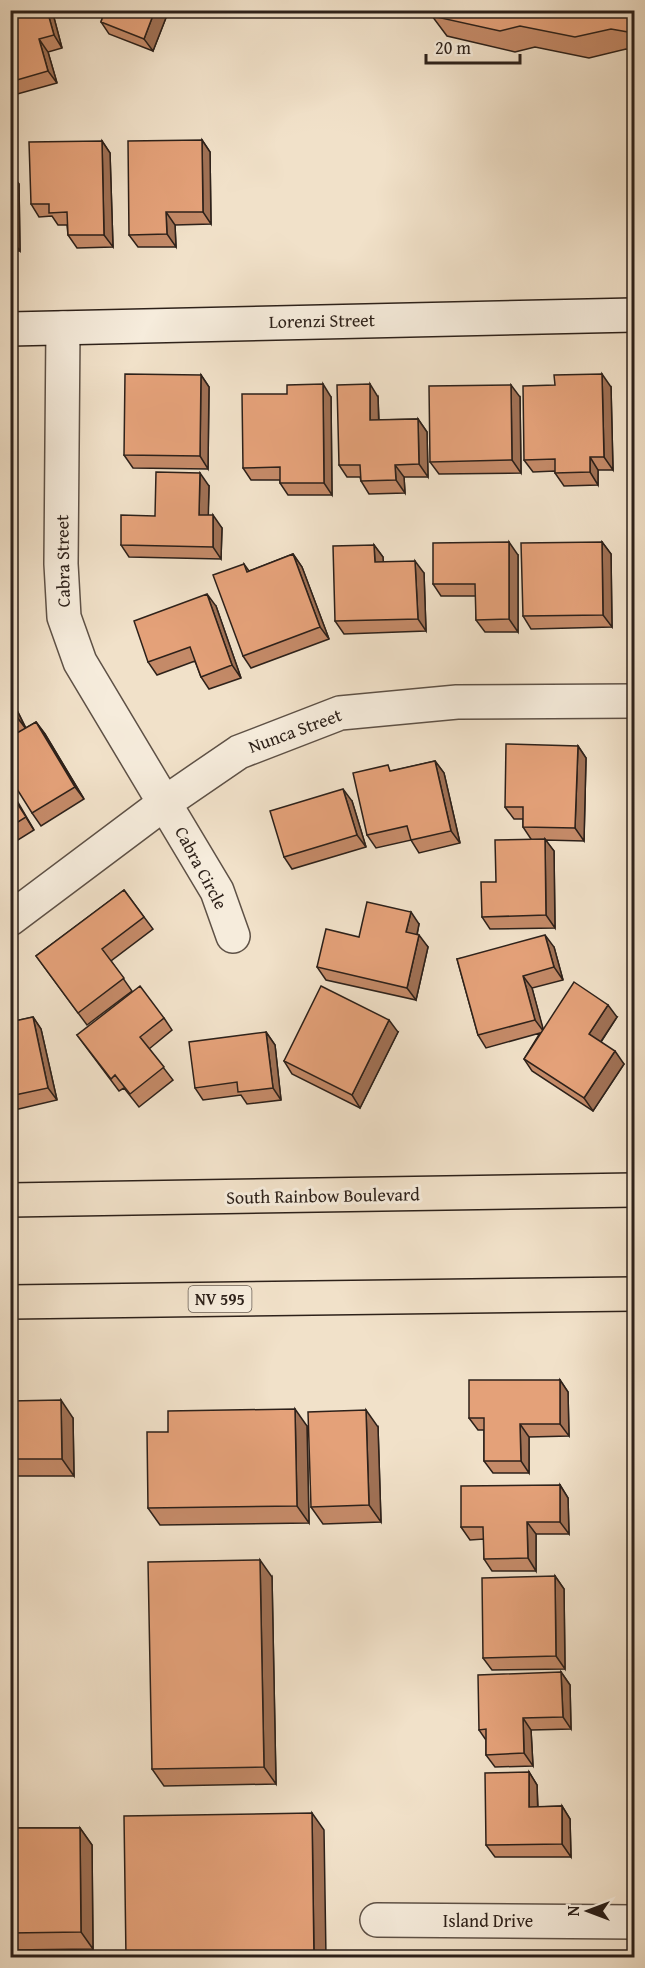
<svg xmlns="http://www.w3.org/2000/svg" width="645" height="1968" viewBox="0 0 645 1968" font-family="'Gentium Book Plus',serif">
  <rect width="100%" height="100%" fill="#f1e1c9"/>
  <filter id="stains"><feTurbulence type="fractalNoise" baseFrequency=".00333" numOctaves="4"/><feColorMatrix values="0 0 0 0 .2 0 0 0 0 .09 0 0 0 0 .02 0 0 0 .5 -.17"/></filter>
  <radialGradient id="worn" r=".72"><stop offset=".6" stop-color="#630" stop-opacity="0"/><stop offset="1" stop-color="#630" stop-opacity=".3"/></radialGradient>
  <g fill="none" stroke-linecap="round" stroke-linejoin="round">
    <defs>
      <path id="street" d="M63,328L61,564L64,617L80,662L217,891L233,936
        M10,919L166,802L239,752L340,713L457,702L634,701
        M377,1920L634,1922"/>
      <path id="secondary" d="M10,329L634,315"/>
      <path id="primary" d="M10,1200L634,1190
        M10,1302L634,1294"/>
    </defs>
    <use href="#street" stroke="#5e5146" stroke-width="36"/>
    <use href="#secondary" stroke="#2d211a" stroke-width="36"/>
    <use href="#primary" stroke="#2d211a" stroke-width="36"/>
    <use href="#street" stroke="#f6ecdc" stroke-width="33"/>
    <use href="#secondary" stroke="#f6ecdc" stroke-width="33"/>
    <use href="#primary" stroke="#f1e1c9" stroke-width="33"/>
  </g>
  <path fill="#c48a68" stroke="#2d211a" stroke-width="1.5" d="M100,10H169L153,51L109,34L101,22L104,12Z
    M634,10V51L626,49L589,58L535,47L515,52L447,36L432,16Z
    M10,11L53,14L62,48L48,52L57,83L10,96Z
    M202,140L210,152L211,224L175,225L176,247H138L129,235Z
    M102,141L110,153L113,247L77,248L68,235L67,225H58L52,216L39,217L31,204Z
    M10,172L19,184L20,251H10Z
    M201,375L209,387L208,469L133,468L124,455Z
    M611,387L613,470H598V485L564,486L555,473V471L533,472L524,460Z
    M287,394L331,397L332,495H288L280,483V480H251L243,468Z
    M378,397L379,420L418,419L427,432L428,477H404L405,493L369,494L361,481L360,477H347L339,465Z
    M520,397L521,473L439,474L430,462Z
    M209,486L208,515L222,528L221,559L129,557L121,545L155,516Z
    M602,542L611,554L612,627L531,629L523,616Z
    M374,545L383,557V562L424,573L426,631L344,634L335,621Z
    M293,554L302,567L329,639L251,668L243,656L244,564L249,571Z
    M518,555V632H485L476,620V596H441L433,584Z
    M216,606L241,678L209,689L201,677L195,661L157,675L148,662Z
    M10,696L26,728L36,722L45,734L84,799L41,826L32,813L17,733L10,736Z
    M578,746L586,758L584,841L545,840L554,851L555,928L490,929L482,917L496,882L531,839L523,827V819H514L505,807Z
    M435,761L444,773L460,843L419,853L411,840L376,848L367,835L392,771Z
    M10,791L34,830L10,845Z
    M352,801L366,847L292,869L284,857Z
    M124,890L153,929L111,961L132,991L87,1025L36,956Z
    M419,924L417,935L428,947L416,1000L326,980L317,967L359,937Z
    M554,947L563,980L532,988L543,1030L617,1017L601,1042L624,1064L593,1111L532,1071L524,1059L540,1033L486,1048L478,1035L457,959Z
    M33,1017L41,1029L57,1100L10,1111V1022Z
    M164,1018L172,1030L149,1049L173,1080L139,1107L124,1088L119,1091L77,1035Z
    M266,1032L275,1045L281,1100L247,1104L241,1095L203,1100L195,1088Z
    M398,1032L360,1108L292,1074L284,1061Z
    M560,1380L568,1392L569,1436L529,1437V1473H493L484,1461V1430H478L469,1418Z
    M10,1401L73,1418L74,1476H10Z
    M307,1426L309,1523L160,1525L148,1508L168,1432Z
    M378,1427L381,1522L323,1524L311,1507Z
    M560,1485L568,1498L569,1534H536V1571H492L484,1559V1539L470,1540L461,1527Z
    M555,1576L564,1589L565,1669L492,1670L483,1658Z
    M272,1577L276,1784L164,1786L152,1769Z
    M561,1672L570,1685L571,1729L531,1730L533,1766L495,1767L486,1755V1740L479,1730Z
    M529,1772L537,1785L538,1807L562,1806L570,1819L571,1857H495L486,1845Z
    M10,1828H80L92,1845L93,1949L10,1950Z"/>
  <path fill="#a07155" stroke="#2d211a" stroke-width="1.5" d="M47,10H51L53,14L62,48L54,35Z
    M155,10H169L153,51L144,39Z
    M39,39L48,52L57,83L48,71Z
    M202,140L210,152L211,224L203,212Z
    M102,141L110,153L113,247L104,235Z
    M10,172L19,184L20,251L11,239Z
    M166,212L175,225L176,247L167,234Z
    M602,374L611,387L613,470L604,457Z
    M201,375L209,387L208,469L200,456Z
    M323,384L331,397L332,495L324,483Z
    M370,384L378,397L379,433L370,420Z
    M511,385L520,397L521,473L512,460Z
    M418,419L427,432L428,477L419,464Z
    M590,457L598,470V485L590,472Z
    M395,465L404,477L405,493L396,480Z
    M200,473L209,486L208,528L199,515Z
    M213,515L222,528L221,559L213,547Z
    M509,542L518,555V632L509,619Z
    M602,542L611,554L612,627L603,615Z
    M374,545L383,557L384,574L375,562Z
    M293,554L302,567L329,639L320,627Z
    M415,561L424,573L426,631L418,619Z
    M207,594L216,606L241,678L232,665Z
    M10,696L26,729L17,717L10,702Z
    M36,722L45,734L84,799L75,787Z
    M578,746L586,758L584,841L575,828Z
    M435,761L444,773L460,843L451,831Z
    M343,789L352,801L366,847L357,835Z
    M10,791L16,799L34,830Z
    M545,839L554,851L555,928L546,915Z
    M411,912L419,924L415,944L406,932Z
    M419,935L428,947L416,1000L407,988Z
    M545,935L554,947L563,980L554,967Z
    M523,976L532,988L544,1032L535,1020Z
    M608,1005L617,1017L598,1046L589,1034Z
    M33,1017L41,1029L57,1100L48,1088Z
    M389,1020L398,1032L360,1108L352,1095Z
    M266,1032L275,1045L281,1100L273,1088Z
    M615,1051L624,1064L593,1111L584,1098Z
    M560,1380L568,1392L569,1436L560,1424Z
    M61,1400L73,1418L74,1476L62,1459Z
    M295,1409L307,1426L309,1523L297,1506Z
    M366,1410L378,1427L381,1522L369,1505Z
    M520,1424L529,1437V1473L521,1461Z
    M560,1485L568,1498L569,1534L560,1522Z
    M527,1522L536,1534V1571L528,1558Z
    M260,1560L272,1577L276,1784L264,1767Z
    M555,1576L564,1589L565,1669L556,1656Z
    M561,1672L570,1685L571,1729L563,1717Z
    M523,1718L531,1730L533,1766L524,1753Z
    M529,1772L537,1785L538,1819L529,1807Z
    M562,1806L570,1819L571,1857L562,1844Z
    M312,1813L324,1830L326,1958H314Z
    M80,1828L92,1845L93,1949L81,1932Z"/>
  <path fill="#e4a179" stroke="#2d211a" stroke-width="1.5" d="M12,10H47L54,35L39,39L48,71L10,82V11Z
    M105,10H155L144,39L101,22Z
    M433,10H634V33L611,29L575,37L520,26L500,31L432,16Z
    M202,140L203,212H166L167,234L129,235L128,141Z
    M102,141L104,235H68L67,212L49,213V204H31L29,142Z
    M125,374L201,375L200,456L124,455Z
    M602,374L604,457H590V472L555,473V459L524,460L523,386L555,385L554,375Z
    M323,384L324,483H280V467L243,468L242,394H287V385Z
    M370,384V420L418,419L419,464L395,465L396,480L361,481L360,465H339L337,385Z
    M511,385L512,460L430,462L429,386Z
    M156,472L200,473L199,515H213V547L121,545V515L155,516Z
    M509,542V619L476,620L475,584H433V543Z
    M602,542L603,615L523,616L521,543Z
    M374,545L375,562L415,561L418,619L335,621L333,546Z
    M293,554L320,627L243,656L213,575L244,564L247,572Z
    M207,594L232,665L201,677L190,647L148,662L134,621Z
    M10,702L17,717L10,720Z
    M36,722L75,787L32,813L10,778V737Z
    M506,744L578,746L575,828L523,827V807H505Z
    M435,761L451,831L411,840L407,826L367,835L353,773L388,765L390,771Z
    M343,789L357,835L284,857L270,811Z
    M10,792L26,817L10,827Z
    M545,839L546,915L482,917L481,882H496L495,840Z
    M124,890L144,917L102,949L124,978L78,1013L36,956Z
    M367,902L411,912L406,932L419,935L407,988L317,967L326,929L359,937Z
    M545,935L554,967L523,976L535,1020L478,1035L457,959Z
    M574,982L608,1005L589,1034L615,1051L584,1098L524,1059Z
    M140,986L164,1018L140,1037L164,1067L130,1094L115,1075L111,1079L77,1035Z
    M321,986L389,1020L352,1095L284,1061Z
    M33,1017L48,1088L10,1096V1022Z
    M266,1032L273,1088L238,1092L237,1082L195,1088L189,1042Z
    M469,1380H560V1424H520L521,1461H484V1418H469Z
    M61,1400L62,1459H10V1401Z
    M295,1409L297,1506L148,1508L147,1432H168V1411Z
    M366,1410L369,1505L311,1507L308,1412Z
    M560,1485V1522H527L528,1558L484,1559L483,1527H461V1486Z
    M260,1560L264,1767L152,1769L148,1562Z
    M555,1576L556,1656L483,1658L482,1578Z
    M561,1672L563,1717L523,1718L524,1753L486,1755V1729L479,1730L478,1675Z
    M529,1772V1807L562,1806V1844L486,1845L485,1773Z
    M312,1813L314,1958H126L124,1816Z
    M10,1828H80L81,1932L10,1933Z"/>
  <g text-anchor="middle" stroke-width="6" stroke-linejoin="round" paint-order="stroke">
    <rect fill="#f6ecdc" stroke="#695e54" stroke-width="1.5" x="188.5" y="1286" width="63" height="26" rx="4.5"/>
    <g font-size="16" font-weight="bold" fill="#2d211a">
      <text x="220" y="1305">NV 595</text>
    </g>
    <g font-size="18" fill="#2d211a" stroke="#f6ecdc">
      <text transform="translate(322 321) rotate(-1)" y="6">Lorenzi Street</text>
      <text transform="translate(63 561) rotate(-91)" y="6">Cabra Street</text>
      <text transform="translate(295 731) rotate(-20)" y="6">Nunca Street</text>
      <text transform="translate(201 868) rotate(62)" y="6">Cabra Circle</text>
      <text transform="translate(323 1196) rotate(-1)" y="6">South Rainbow Boulevard</text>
      <text x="488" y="1927">Island Drive</text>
    </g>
  </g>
  <rect width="645" height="1968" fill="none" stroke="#f1e1c9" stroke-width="36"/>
  <rect x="12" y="12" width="621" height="1944" fill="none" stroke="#2d211a" stroke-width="3"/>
  <rect x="18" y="18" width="609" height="1932" fill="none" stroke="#2d211a" stroke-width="1.5"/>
  <g transform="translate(588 1911) rotate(270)" stroke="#f6ecdc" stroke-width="4.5" paint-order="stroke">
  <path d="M0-4.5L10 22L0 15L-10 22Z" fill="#2d211a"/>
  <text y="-9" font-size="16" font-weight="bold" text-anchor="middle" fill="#2d211a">N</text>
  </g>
  <path d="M426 54v9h94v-9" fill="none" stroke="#2d211a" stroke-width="3"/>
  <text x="435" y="54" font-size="18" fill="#2d211a" stroke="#f6ecdc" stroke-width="4.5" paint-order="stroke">20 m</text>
  <rect width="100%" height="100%" filter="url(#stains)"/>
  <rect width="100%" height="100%" fill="url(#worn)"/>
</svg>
